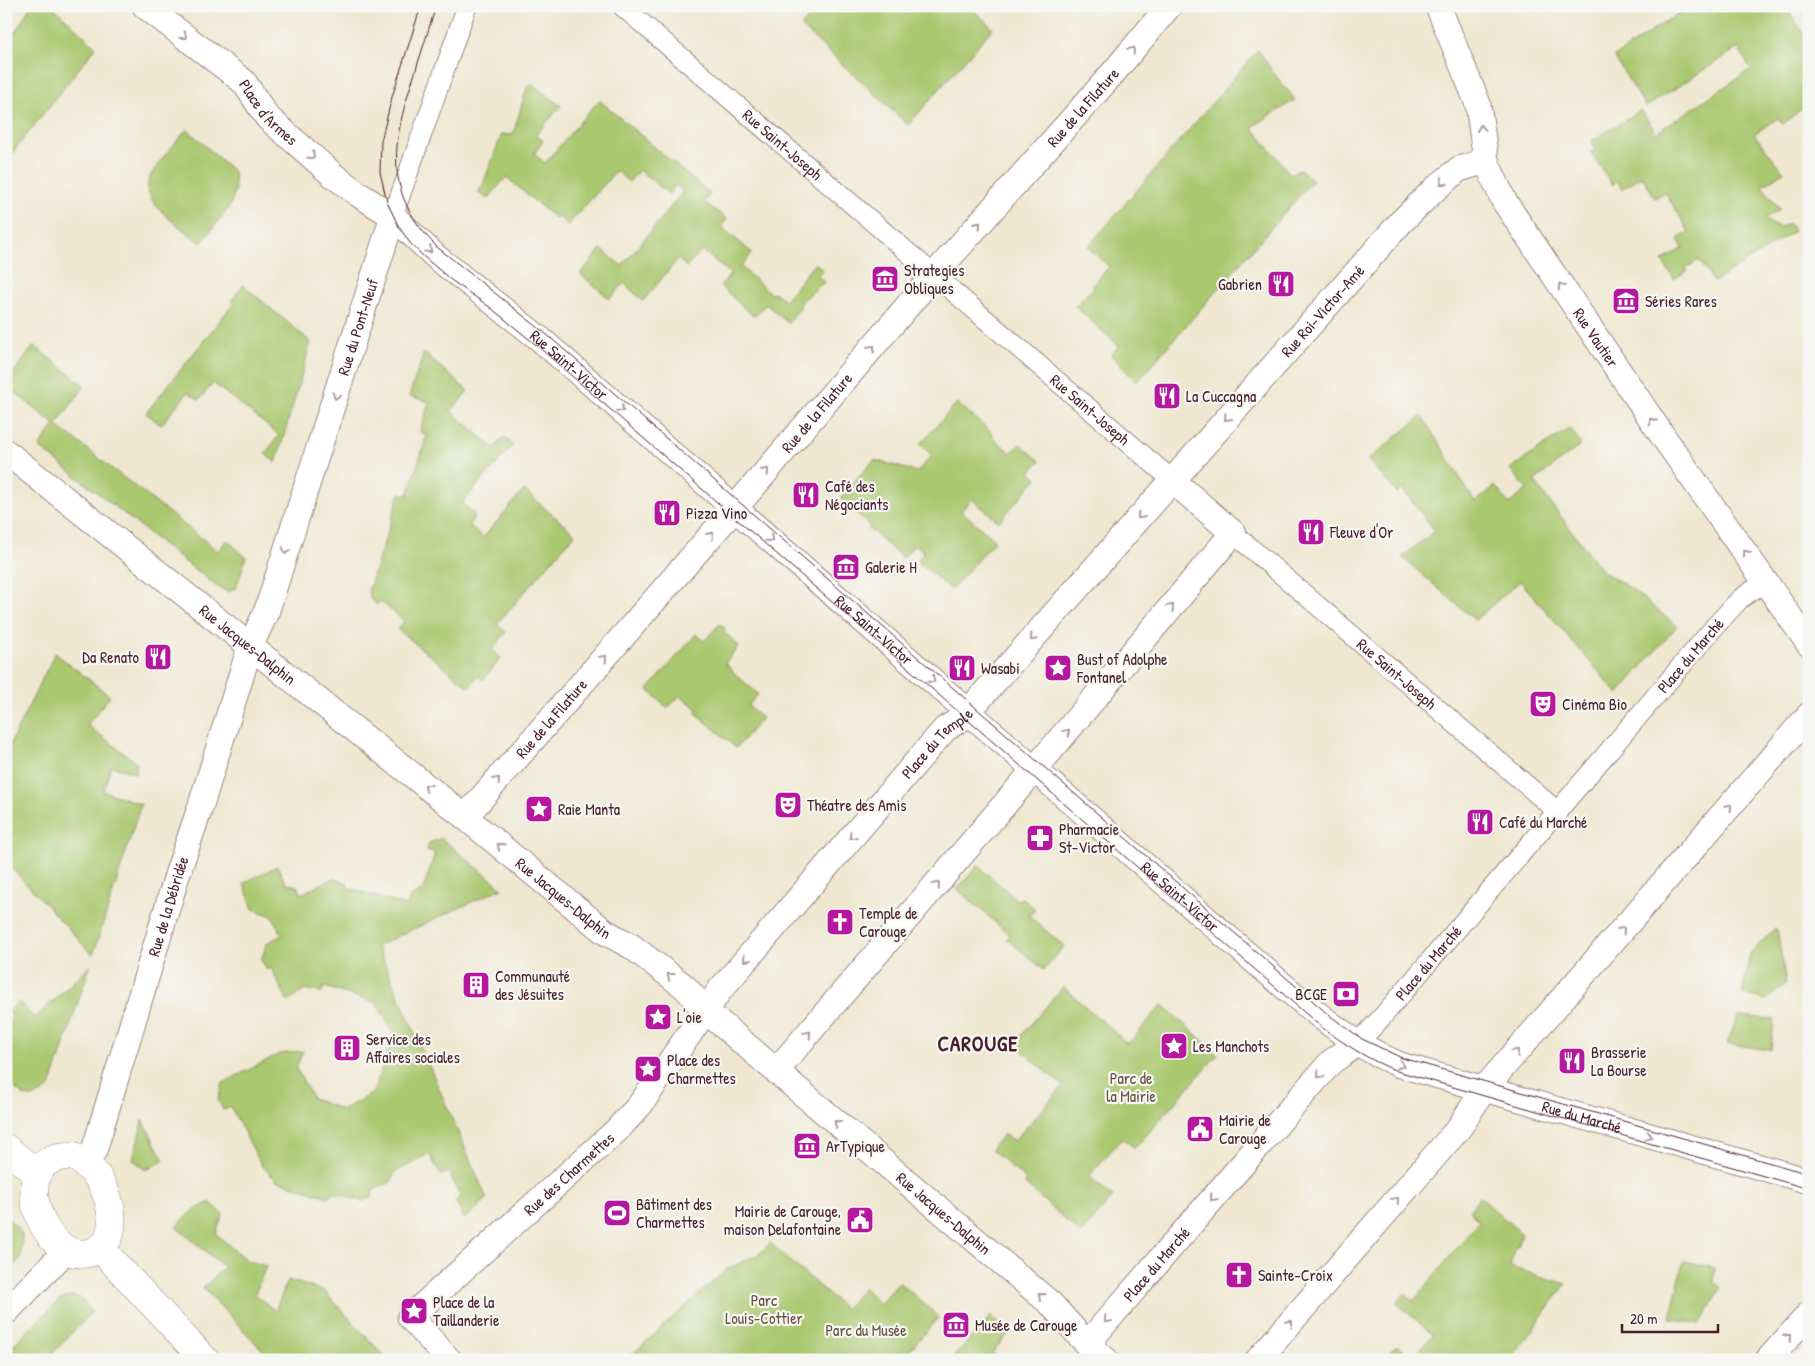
<svg xmlns="http://www.w3.org/2000/svg" width="1815" height="1366" viewBox="0 0 1815 1366" font-family="'Patrick Hand',sans-serif">
  <rect width="100%" height="100%" fill="#f6f6f2"/>
  <filter id="ink" filterUnits="userSpaceOnUse"><feTurbulence type="fractalNoise" baseFrequency=".02" numOctaves="2"/><feDisplacementMap in="SourceGraphic" scale="10" xChannelSelector="R" yChannelSelector="G"/><feConvolveMatrix kernelMatrix="1 2 1 2 8 2 1 2 1" color-interpolation-filters="sRGB"/></filter>
  <filter id="wash" filterUnits="userSpaceOnUse"><feTurbulence type="fractalNoise" baseFrequency=".0096" numOctaves="4" result="noise"/><feDisplacementMap in="SourceGraphic" scale="20" xChannelSelector="R" yChannelSelector="G"/><feGaussianBlur stdDeviation="1.12" result="paint"/><feColorMatrix in="noise" values="0 0 0 0 0 0 0 0 0 0 0 0 0 0 0 0 0 1.4 0 .05"/><feComposite in="paint" operator="in"/></filter>
  <g filter="url(#wash)">
    <rect width="100%" height="100%" fill="#efe7d0"/>
    <path fill="#aac86f" stroke="#7a744d" d="M31,6H52L96,47L6,161V47Z
      M820,6H969L993,28L908,125L801,26Z
      M1689,6H1778L1787,9L1809,42V103L1783,124L1778,118L1754,134L1784,172L1762,186L1780,209L1766,218L1772,225L1781,227L1788,223L1794,231L1714,282L1699,260L1686,268L1687,271L1674,279L1662,261L1683,248L1678,239L1689,232L1665,192L1655,198L1642,176L1622,189L1617,181L1612,185L1591,152L1596,149L1592,141L1641,110L1656,133L1751,69L1738,48L1646,107L1614,57Z
      M1258,50L1285,89H1287L1295,100L1252,127L1290,174L1300,169L1313,180L1137,382L1111,355L1119,346L1075,306L1094,287L1093,285L1109,267L1088,247Z
      M532,84L561,106L536,135L543,141L534,154L545,163L599,100L710,194L704,202L727,219L721,226L752,253L741,267L771,294L774,292L785,300L815,263L823,270L818,276L824,282L802,301L799,309L788,323L766,304L755,316L752,315L720,286L731,274L702,250L687,267L678,259L643,301L624,283L610,299L580,274L601,249L622,266L683,192L676,185L669,194L639,170L629,182L616,171L568,225L558,216L555,218L506,177L488,199L478,192L482,187L502,134L513,135L527,87Z
      M187,129L234,172L235,190L230,206L201,243C184,229 135,201 151,175C161,158 175,144 187,129Z
      M243,285L311,342L276,463L265,454L279,435L213,383L199,400L188,392L161,425L146,413L233,304L231,301Z
      M34,346L85,386L56,425L218,551L227,540L246,557L236,588L228,592L216,586L39,447L55,425L6,385L10,377Z
      M424,353L468,391L451,411L494,448L504,437L513,445L462,503L475,515L469,525L483,538L524,490L575,534L497,624L506,632L492,650L501,658L483,680L478,676L469,687L397,629L404,621L380,601L377,605L371,600L368,592L400,493L408,495L427,435L420,432L429,402L409,396Z
      M957,403L994,435L992,437L1011,453L1020,444L1040,461L1030,472L1037,478L999,522L972,499L961,511L995,540L951,590L917,561L924,552L915,544L903,558L868,528L870,526L840,498L874,460L917,472L932,455L920,444Z
      M1422,416L1475,502L1495,486L1509,504L1527,490L1510,469L1570,428L1581,445L1534,481L1602,571L1630,588L1677,626L1618,694L1520,581L1475,620L1402,557L1435,531L1402,489L1397,493L1368,460Z
      M720,624L725,628L723,631L739,646L725,663L732,670V671L758,694L748,706L762,718L736,748L695,712L698,709L680,696L668,708L648,690L696,634L704,641Z
      M55,653L110,696L87,725L137,763L135,773L111,766L103,791L141,804L93,955L6,862V752Z
      M441,838L502,888L377,946L487,1199L465,1219L455,1201L461,1198L449,1172L441,1175L429,1154L394,1173L391,1182L373,1190L372,1196L362,1201L333,1192L328,1197L276,1180L262,1166L230,1106L223,1110L218,1100L223,1083L279,1054L303,1051L296,1068L313,1099L342,1110L373,1093L393,1034L377,1003L324,987L321,993L306,989L288,1002L271,968L267,970L261,960L267,943L282,935L272,916L253,909L244,883L277,866L286,883L297,886L301,894L333,878L348,883L347,887L407,906L410,897L423,890L435,853L427,850L429,843Z
      M978,866L1017,900L1022,898L1035,909L1029,916L1064,946L1044,970L1007,939L1010,935L957,889Z
      M1775,928L1777,930L1786,983L1767,1000L1742,994L1750,954Z
      M90,966L50,1087C29,1105 23,1097 6,1079V1023L13,1016L9,1011L19,1002L35,1018Z
      M1063,987L1128,1044L1162,1005L1218,1054L1136,1147L1135,1148L1122,1138L1089,1176L1113,1197L1081,1234L1025,1184L1026,1180L991,1149L1004,1134L1014,1141L1063,1086L1014,1044Z
      M1738,1016L1774,1019L1771,1050L1727,1044Z
      M143,1120L164,1161L145,1170L133,1159Z
      M1480,1197L1522,1234L1518,1246H1516L1510,1267L1566,1284L1510,1360H1383L1397,1345L1412,1358L1433,1335L1397,1303L1404,1294L1414,1301L1479,1221L1469,1211Z
      M210,1202L223,1214L216,1234L246,1260L266,1266L255,1294L275,1311L288,1280L324,1291L388,1360H272L203,1288L224,1267L176,1227L191,1212Z
      M6,1216L22,1233L21,1258L6,1272Z
      M770,1243L845,1309L864,1288L880,1304L899,1282L939,1317L901,1360H626L726,1270L759,1254Z
      M1684,1261L1715,1268L1713,1280L1721,1288L1700,1324L1670,1318Z
      M70,1296L79,1297L92,1312L46,1360H6V1352L61,1299Z
      M991,1316L1009,1333L992,1353L1000,1360H951Z"/>
  </g>
  <g filter="url(#ink)">
    <g fill="none" stroke-linecap="round" stroke-linejoin="round">
      <defs>
        <g id="pedestrian">
          <path id="s1" d="M622,6L1172,480"/>
          <path d="M393,216L467,6"/>
          <path id="s2" d="M1233,533L1558,812"/>
          <path id="s3" d="M1357,1044L1382,1017L1717,624L1740,599L1766,581"/>
        </g>
        <g id="minor">
          <path id="s4" d="M145,6L244,82L267,117L333,175L358,194L393,216L436,257L540,339L1258,964C1303,1002 1345,1042 1400,1065L1809,1181"/>
          <path id="s5" d="M1438,6L1478,104L1486,161L1504,201L1660,432L1809,644"/>
          <path id="s6" d="M6,452L465,817L605,932L631,946L685,987L705,1010L776,1071L1051,1304L1087,1344L1106,1360"/>
          <path id="s7" d="M465,817L735,508L934,275L1113,73L1169,6"/>
          <path d="M776,1071L1035,769L1233,533L1172,480"/>
          <path id="s8" d="M86,1164L94,1151L178,872L200,808L250,647L267,610L393,216"/>
          <path d="M6,1312L56,1261L64,1249"/>
          <path id="s9" d="M1087,1344L1331,1062L1357,1044"/>
          <path id="s10" d="M449,1360L410,1317L616,1131L640,1105L720,990L945,729L964,717L973,706L1401,222L1435,189L1459,169L1486,161"/>
          <path d="M1258,1360L1459,1128L1484,1089L1509,1060L1809,715"/>
          <path d="M1768,1360L1809,1314"/>
        </g>
        <path id="tertiary" d="M6,1148L37,1174
          M74,1156C83,1162 90,1167 97,1176C112,1198 124,1245 88,1253C45,1263 8,1168 59,1157C63,1156 69,1156 74,1156Z
          M100,1248L205,1360"/>
      </defs>
      <use href="#pedestrian" stroke="#9c837e" stroke-width="21"/>
      <use href="#minor" stroke="#9c837e" stroke-width="27"/>
      <use href="#tertiary" stroke="#9c837e" stroke-width="29"/>
      <use href="#pedestrian" stroke="#fff" stroke-width="19"/>
      <use href="#minor" stroke="#fff" stroke-width="25"/>
      <use href="#tertiary" stroke="#fff" stroke-width="28"/>
      <path stroke="#4a1f2b" stroke-width="1" d="M421,6L392,97L381,141L380,172L387,202L399,227L410,243L424,257L451,280L491,308L535,344L1320,1026C1344,1044 1369,1060 1397,1071L1809,1189
        M436,6C428,30 421,55 413,79C391,145 384,194 437,247L545,333L1329,1015L1362,1039L1402,1058L1809,1174"/>
    </g>
    <defs><path id="oneway-chevron" d="M-2-3.5L2.5 0L-2 3.5" fill="none" stroke-width="1.6" stroke-linecap="round" stroke-linejoin="round" transform="scale(1.25)"/></defs>
    <g stroke="#ae9aa0">
      <use href="#oneway-chevron" transform="translate(184 36) rotate(38)"/>
      <use href="#oneway-chevron" transform="translate(1132 50) rotate(-50)"/>
      <use href="#oneway-chevron" transform="translate(1481 128) rotate(-98)"/>
      <use href="#oneway-chevron" transform="translate(312 156) rotate(41)"/>
      <use href="#oneway-chevron" transform="translate(1443 182) rotate(140)"/>
      <use href="#oneway-chevron" transform="translate(978 225) rotate(-48)"/>
      <use href="#oneway-chevron" transform="translate(429 250) rotate(44)"/>
      <use href="#oneway-chevron" transform="translate(1561 286) rotate(-124)"/>
      <use href="#oneway-chevron" transform="translate(872 348) rotate(-49)"/>
      <use href="#oneway-chevron" transform="translate(336 396) rotate(108)"/>
      <use href="#oneway-chevron" transform="translate(621 409) rotate(41)"/>
      <use href="#oneway-chevron" transform="translate(1227 418) rotate(132)"/>
      <use href="#oneway-chevron" transform="translate(1652 421) rotate(-124)"/>
      <use href="#oneway-chevron" transform="translate(766 471) rotate(-49)"/>
      <use href="#oneway-chevron" transform="translate(1140 516) rotate(131)"/>
      <use href="#oneway-chevron" transform="translate(711 535) rotate(-48)"/>
      <use href="#oneway-chevron" transform="translate(770 539) rotate(41)"/>
      <use href="#oneway-chevron" transform="translate(286 551) rotate(108)"/>
      <use href="#oneway-chevron" transform="translate(1746 553) rotate(-125)"/>
      <use href="#oneway-chevron" transform="translate(1171 607) rotate(-50)"/>
      <use href="#oneway-chevron" transform="translate(1033 638) rotate(131)"/>
      <use href="#oneway-chevron" transform="translate(604 658) rotate(-49)"/>
      <use href="#oneway-chevron" transform="translate(932 680) rotate(41)"/>
      <use href="#oneway-chevron" transform="translate(1067 732) rotate(-50)"/>
      <use href="#oneway-chevron" transform="translate(497 780) rotate(-49)"/>
      <use href="#oneway-chevron" transform="translate(427 787) rotate(-142)"/>
      <use href="#oneway-chevron" transform="translate(1729 807) rotate(-49)"/>
      <use href="#oneway-chevron" transform="translate(852 836) rotate(131)"/>
      <use href="#oneway-chevron" transform="translate(500 846) rotate(-141)"/>
      <use href="#oneway-chevron" transform="translate(937 885) rotate(-50)"/>
      <use href="#oneway-chevron" transform="translate(1622 930) rotate(-49)"/>
      <use href="#oneway-chevron" transform="translate(746 959) rotate(131)"/>
      <use href="#oneway-chevron" transform="translate(670 976) rotate(-142)"/>
      <use href="#oneway-chevron" transform="translate(808 1034) rotate(-49)"/>
      <use href="#oneway-chevron" transform="translate(1516 1052) rotate(-49)"/>
      <use href="#oneway-chevron" transform="translate(1401 1065) rotate(19)"/>
      <use href="#oneway-chevron" transform="translate(1320 1075) rotate(131)"/>
      <use href="#oneway-chevron" transform="translate(837 1123) rotate(-140)"/>
      <use href="#oneway-chevron" transform="translate(1649 1136) rotate(16)"/>
      <use href="#oneway-chevron" transform="translate(1213 1198) rotate(131)"/>
      <use href="#oneway-chevron" transform="translate(1396 1200) rotate(-49)"/>
      <use href="#oneway-chevron" transform="translate(1041 1296) rotate(-140)"/>
      <use href="#oneway-chevron" transform="translate(1107 1320) rotate(131)"/>
      <use href="#oneway-chevron" transform="translate(1290 1323) rotate(-49)"/>
      <use href="#oneway-chevron" transform="translate(1788 1337) rotate(-49)"/>
    </g>
  </g>
  <defs>
    <symbol id="museum-square" viewBox="-11 -11 22 22"><rect x="-9" y="-9" width="18" height="18" rx="4" fill="#b5179e" stroke="#f6f6f2"/><path d="M0-6L6-3V-2H-6V-3ZM-5-1h2V3h-2ZM-1-1h2V3h-2ZM3-1h2V3H3ZM-6 4H6V6H-6Z" fill="#fff"/></symbol>
    <symbol id="restaurant-square" viewBox="-11 -11 22 22"><rect x="-9" y="-9" width="18" height="18" rx="4" fill="#b5179e" stroke="#f6f6f2"/><path d="M-5-6h1v4h1v-4h1v4h1v-4h1v5L-1.5 .5V6h-2V.5L-5-1ZM5-6V6H3V1.5H1.5Q1.5-4 5-6Z" fill="#fff"/></symbol>
    <symbol id="sight-square" viewBox="-11 -11 22 22"><rect x="-9" y="-9" width="18" height="18" rx="4" fill="#b5179e" stroke="#f6f6f2"/><path d="M0-6L1.8-2.2L6-1.7L2.9 1.2L3.7 5.4L0 3.3L-3.7 5.4L-2.9 1.2L-6-1.7L-1.8-2.2Z" fill="#fff"/></symbol>
    <symbol id="theatre-square" viewBox="-11 -11 22 22"><rect x="-9" y="-9" width="18" height="18" rx="4" fill="#b5179e" stroke="#f6f6f2"/><path d="M-5-5.5Q0-4 5-5.5V0Q5 5 0 6Q-5 5-5 0ZM-3.3-2.5H-1v1.5H-3.3ZM1-2.5H3.3v1.5H1ZM-2.8 1Q0 5.5 2.8 1Z" fill="#fff"/></symbol>
    <symbol id="pharmacy-square" viewBox="-11 -11 22 22"><rect x="-9" y="-9" width="18" height="18" rx="4" fill="#b5179e" stroke="#f6f6f2"/><path d="M-2-6h4v4h4v4h-4v4h-4v-4h-4v-4h4Z" fill="#fff"/></symbol>
    <symbol id="church-square" viewBox="-11 -11 22 22"><rect x="-9" y="-9" width="18" height="18" rx="4" fill="#b5179e" stroke="#f6f6f2"/><path d="M-1.2-6h2.4v3.5h3.3v2.4h-3.3V6h-2.4V-.1h-3.3v-2.4h3.3Z" fill="#fff"/></symbol>
    <symbol id="building-square" viewBox="-11 -11 22 22"><rect x="-9" y="-9" width="18" height="18" rx="4" fill="#b5179e" stroke="#f6f6f2"/><path d="M-4-6H4V6H1V3H-1V6H-4ZM-2.5-4.3h1.7v1.8h-1.7ZM.8-4.3h1.7v1.8H.8ZM-2.5-1h1.7V.8h-1.7ZM.8-1h1.7V.8H.8Z" fill="#fff"/></symbol>
    <symbol id="bank-square" viewBox="-11 -11 22 22"><rect x="-9" y="-9" width="18" height="18" rx="4" fill="#b5179e" stroke="#f6f6f2"/><path d="M-6-4H6V4H-6ZM0-2.3a2.3 2.3 0 1 0 0 4.6a2.3 2.3 0 1 0 0-4.6Z" fill="#fff"/></symbol>
    <symbol id="civic-square" viewBox="-11 -11 22 22"><rect x="-9" y="-9" width="18" height="18" rx="4" fill="#b5179e" stroke="#f6f6f2"/><path d="M-.6-6.5H3V-4.5H.6V-3L4-1V1h2V6H-6V1h2V-1L-.6-3ZM-1.2 2.5V6h2.4V2.5Z" fill="#fff"/></symbol>
    <symbol id="stadium-square" viewBox="-11 -11 22 22"><rect x="-9" y="-9" width="18" height="18" rx="4" fill="#b5179e" stroke="#f6f6f2"/><path d="M0-5a6.5 5 0 1 0 0 10a6.5 5 0 1 0 0-10ZM-3.5-1.8h7v3.6h-7Z" fill="#fff"/></symbol>
  </defs>
  <g fill-rule="evenodd">
    <use href="#museum-square" x="869" y="263" width="32" height="32"/>
    <use href="#restaurant-square" x="1265" y="268" width="32" height="32"/>
    <use href="#museum-square" x="1610" y="285" width="32" height="32"/>
    <use href="#restaurant-square" x="1151" y="380" width="32" height="32"/>
    <use href="#restaurant-square" x="790" y="479" width="32" height="32"/>
    <use href="#restaurant-square" x="651" y="497" width="32" height="32"/>
    <use href="#restaurant-square" x="1295" y="516" width="32" height="32"/>
    <use href="#museum-square" x="830" y="551" width="32" height="32"/>
    <use href="#restaurant-square" x="142" y="641" width="32" height="32"/>
    <use href="#restaurant-square" x="946" y="652" width="32" height="32"/>
    <use href="#sight-square" x="1042" y="652" width="32" height="32"/>
    <use href="#theatre-square" x="1527" y="688" width="32" height="32"/>
    <use href="#theatre-square" x="772" y="789" width="32" height="32"/>
    <use href="#sight-square" x="523" y="793" width="32" height="32"/>
    <use href="#restaurant-square" x="1464" y="806" width="32" height="32"/>
    <use href="#pharmacy-square" x="1024" y="822" width="32" height="32"/>
    <use href="#church-square" x="824" y="906" width="32" height="32"/>
    <use href="#building-square" x="460" y="969" width="32" height="32"/>
    <use href="#bank-square" x="1330" y="978" width="32" height="32"/>
    <use href="#sight-square" x="642" y="1001" width="32" height="32"/>
    <use href="#sight-square" x="1158" y="1030" width="32" height="32"/>
    <use href="#building-square" x="331" y="1032" width="32" height="32"/>
    <use href="#restaurant-square" x="1556" y="1045" width="32" height="32"/>
    <use href="#sight-square" x="632" y="1053" width="32" height="32"/>
    <use href="#civic-square" x="1184" y="1113" width="32" height="32"/>
    <use href="#museum-square" x="791" y="1130" width="32" height="32"/>
    <use href="#stadium-square" x="601" y="1197" width="32" height="32"/>
    <use href="#civic-square" x="844" y="1204" width="32" height="32"/>
    <use href="#church-square" x="1223" y="1259" width="32" height="32"/>
    <use href="#sight-square" x="398" y="1295" width="32" height="32"/>
    <use href="#museum-square" x="940" y="1309" width="32" height="32"/>
  </g>
  <g text-anchor="middle" stroke-width="4.5" stroke-linejoin="round" paint-order="stroke">
    <g font-size="16" fill="#4a1f2b" stroke="#f6f6f2">
      <text dy="6" stroke="none"><textPath href="#s7" startOffset="941">Rue de la Filature</textPath></text>
      <text dy="6" stroke="none"><textPath href="#s4" startOffset="164">Place d'Armes</textPath></text>
      <text dy="6" stroke="none"><textPath href="#s1" startOffset="212">Rue Saint-Joseph</textPath></text>
      <text dy="6" stroke="none"><textPath href="#s10" startOffset="1420">Rue Roi-Victor-Amé</textPath></text>
      <text dy="6" stroke="none"><textPath href="#s8" startOffset="881">Rue du Pont-Neuf</textPath></text>
      <text dy="6" stroke="none"><textPath href="#s5" startOffset="372">Rue Vautier</textPath></text>
      <text dy="6" stroke="none"><textPath href="#s4" startOffset="558">Rue Saint-Victor</textPath></text>
      <text dy="6" stroke="none"><textPath href="#s1" startOffset="618">Rue Saint-Joseph</textPath></text>
      <text dy="6" stroke="none"><textPath href="#s7" startOffset="536">Rue de la Filature</textPath></text>
      <text dy="6" stroke="none"><textPath href="#s4" startOffset="962">Rue Saint-Victor</textPath></text>
      <text dy="6" stroke="none"><textPath href="#s6" startOffset="309">Rue Jacques-Dalphin</textPath></text>
      <text dy="6" stroke="none"><textPath href="#s3" startOffset="512">Place du Marché</textPath></text>
      <text dy="6" stroke="none"><textPath href="#s2" startOffset="216">Rue Saint-Joseph</textPath></text>
      <text dy="6" stroke="none"><textPath href="#s7" startOffset="131">Rue de la Filature</textPath></text>
      <text dy="6" stroke="none"><textPath href="#s10" startOffset="840">Place du Temple</textPath></text>
      <text dy="6" stroke="none"><textPath href="#s4" startOffset="1368">Rue Saint-Victor</textPath></text>
      <text dy="6" stroke="none"><textPath href="#s6" startOffset="714">Rue Jacques-Dalphin</textPath></text>
      <text dy="6" stroke="none"><textPath href="#s8" startOffset="271">Rue de la Débridée</textPath></text>
      <text dy="6" stroke="none"><textPath href="#s3" startOffset="108">Place du Marché</textPath></text>
      <text dy="6" stroke="none"><textPath href="#s4" startOffset="1835">Rue du Marché</textPath></text>
      <text dy="6" stroke="none"><textPath href="#s10" startOffset="272">Rue des Charmettes</textPath></text>
      <text dy="6" stroke="none"><textPath href="#s6" startOffset="1209">Rue Jacques-Dalphin</textPath></text>
      <text dy="6" stroke="none"><textPath href="#s9" startOffset="106">Place du Marché</textPath></text>
    </g>
    <g font-size="16" fill="#4a1f2b" stroke="#f6f6f2" text-anchor="start">
      <text x="904" y="276">Strategies<tspan x="904" dy="18">Obliques</tspan></text>
      <text x="1262" y="290" text-anchor="end">Gabrien</text>
      <text x="1645" y="307">Séries Rares</text>
      <text x="1186" y="402">La Cuccagna</text>
      <text x="825" y="492">Café des<tspan x="825" dy="18">Négociants</tspan></text>
      <text x="686" y="519">Pizza Vino</text>
      <text x="1330" y="538">Fleuve d'Or</text>
      <text x="865" y="573">Galerie H</text>
      <text x="139" y="663" text-anchor="end">Da Renato</text>
      <text x="1077" y="665">Bust of Adolphe<tspan x="1077" dy="18">Fontanel</tspan></text>
      <text x="981" y="674">Wasabi</text>
      <text x="1562" y="710">Cinéma Bio</text>
      <text x="807" y="811">Théatre des Amis</text>
      <text x="558" y="815">Raie Manta</text>
      <text x="1499" y="828">Café du Marché</text>
      <text x="1059" y="835">Pharmacie<tspan x="1059" dy="18">St-Victor</tspan></text>
      <text x="859" y="919">Temple de<tspan x="859" dy="18">Carouge</tspan></text>
      <text x="495" y="982">Communauté<tspan x="495" dy="18">des Jésuites</tspan></text>
      <text x="1327" y="1000" text-anchor="end">BCGE</text>
      <text x="677" y="1023">L'oie</text>
      <text x="366" y="1045">Service des<tspan x="366" dy="18">Affaires sociales</tspan></text>
      <text x="1193" y="1052">Les Manchots</text>
      <text x="1591" y="1058">Brasserie<tspan x="1591" dy="18">La Bourse</tspan></text>
      <text x="667" y="1066">Place des<tspan x="667" dy="18">Charmettes</tspan></text>
      <text x="1219" y="1126">Mairie de<tspan x="1219" dy="18">Carouge</tspan></text>
      <text x="826" y="1152">ArTypique</text>
      <text x="636" y="1210">Bâtiment des<tspan x="636" dy="18">Charmettes</tspan></text>
      <text x="841" y="1217" text-anchor="end">Mairie de Carouge,<tspan x="841" dy="18">maison Delafontaine</tspan></text>
      <text x="1258" y="1281">Sainte-Croix</text>
      <text x="433" y="1308">Place de la<tspan x="433" dy="18">Taillanderie</tspan></text>
      <text x="975" y="1331">Musée de Carouge</text>
    </g>
    <g font-size="16" fill="#67523f" stroke="#f6f6f2">
      <text x="1131" y="1084">Parc de<tspan x="1131" dy="18">la Mairie</tspan></text>
      <text x="764" y="1306">Parc<tspan x="764" dy="18">Louis-Cottier</tspan></text>
      <text x="866" y="1336">Parc du Musée</text>
    </g>
    <g font-size="21" font-weight="bold" letter-spacing="1" fill="#4a1f2b" stroke="#f6f6f2">
      <text x="978" y="1051">CAROUGE</text>
    </g>
  </g>
  <rect width="1815" height="1366" fill="none" stroke="#f6f6f2" stroke-width="25"/>
  <path d="M1622 1324v8h96v-8" fill="none" stroke="#4a1f2b" stroke-width="2.5"/>
  <text x="1630" y="1324" font-size="15" fill="#4a1f2b" stroke="#f6f6f2" stroke-width="4" paint-order="stroke">20 m</text>
</svg>
